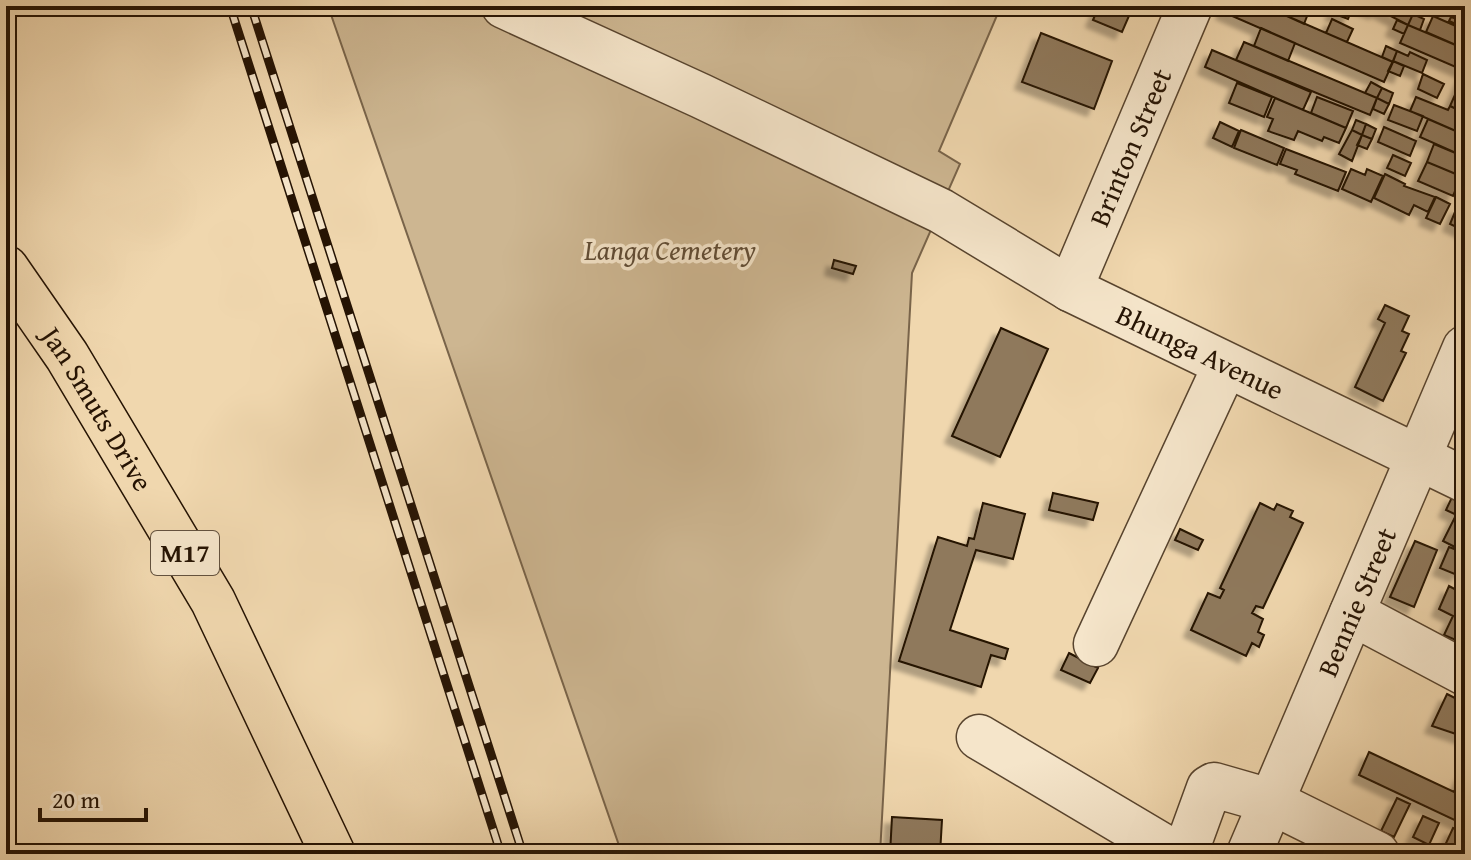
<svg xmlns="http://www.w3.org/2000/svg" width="1471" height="860" viewBox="0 0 1471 860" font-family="'Gentium Book Plus',serif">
  <defs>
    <filter id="shadow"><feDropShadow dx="-7" dy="7" stdDeviation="2" flood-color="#0004"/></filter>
  </defs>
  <rect width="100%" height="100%" fill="#f0d7ae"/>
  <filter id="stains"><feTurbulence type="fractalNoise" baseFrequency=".0025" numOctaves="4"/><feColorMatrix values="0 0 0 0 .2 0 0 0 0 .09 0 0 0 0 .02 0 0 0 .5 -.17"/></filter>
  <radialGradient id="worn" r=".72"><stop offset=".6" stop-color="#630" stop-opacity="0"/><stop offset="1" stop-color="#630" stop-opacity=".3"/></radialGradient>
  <path fill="#cdb691" stroke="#79644a" stroke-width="2" d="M328,6H1001L939,151L960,164L912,273L880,854H622Z"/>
  <path fill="#8f795c" stroke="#251303" stroke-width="2" filter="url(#shadow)" d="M1099,6H1126L1132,9L1122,32L1093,20Z
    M1226,6H1264L1393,62L1384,82L1223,12Z
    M1270,6H1311L1304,24L1269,8Z
    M1336,6H1353L1348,19L1332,13Z
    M1360,6H1397L1396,9L1400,14L1401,9L1413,14L1408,25L1377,9L1376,12Z
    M1434,6H1457L1453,16Z
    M1459,6H1465V28L1449,21L1451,17L1454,18Z
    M1413,14L1424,19L1420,30L1408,25Z
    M1433,16L1465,30V49L1426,32Z
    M1332,19L1353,29L1347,42L1326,33Z
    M1397,20L1408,25L1404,34L1393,29Z
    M1408,25L1465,49V71L1400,43Z
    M1261,28L1295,43L1288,61L1254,46Z
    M1041,33L1112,61L1094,109L1022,82Z
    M1244,42L1377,98L1370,115L1236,60Z
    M1386,46L1397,51L1393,62L1382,57Z
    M1212,50L1311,92L1303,110L1205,67Z
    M1397,51L1408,56L1410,52L1427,60L1422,73L1393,61Z
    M1393,61L1404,66L1400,76L1388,71Z
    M1465,72V91L1458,88Z
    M1423,74L1444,84L1437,98L1418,89Z
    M1371,82L1382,88L1377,98L1365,93Z
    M1237,83L1272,97L1264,117L1229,103Z
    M1382,88L1393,93L1389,104L1377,98Z
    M1458,88L1465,91V113L1450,106Z
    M1317,97L1353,111L1346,128L1311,113Z
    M1416,97L1448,110L1450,106L1465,113V135L1410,111Z
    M1275,98L1346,128L1339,143L1324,137L1322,141L1298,131L1294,140L1268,131L1273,119L1267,117Z
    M1377,98L1389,104L1384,114L1373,109Z
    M1394,105L1423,116L1417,131L1388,120Z
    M1428,119L1465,135V157L1420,137Z
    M1356,120L1366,124L1362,135L1352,130Z
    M1220,122L1239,131L1232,147L1213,138Z
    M1366,124L1376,129L1372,139L1362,135Z
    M1384,127L1416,141L1410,156L1378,142Z
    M1241,130L1284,148L1277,165L1234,148Z
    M1352,130L1362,135L1352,161L1339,154Z
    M1362,135L1372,139L1367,149L1357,145Z
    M1434,144L1465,157V178L1427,162Z
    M1286,149L1346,172L1338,191L1295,174L1297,170L1280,164Z
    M1393,155L1411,163L1405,176L1387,168Z
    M1427,162L1461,176L1453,196L1418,181Z
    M1351,169L1365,175L1367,169L1383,176L1371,202L1342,189Z
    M1385,174L1405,184L1404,186L1435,197L1428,212L1414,205L1409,215L1374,198Z
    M1436,197L1450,204L1440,224L1426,218Z
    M1457,207L1465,210V231L1450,224Z
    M834,260L856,266L853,274L832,268Z
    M1385,305L1409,316L1402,331L1409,334L1401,351L1406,353L1383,401L1355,387L1385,323L1378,319Z
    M1001,328L1048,349L1000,457L952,436Z
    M1053,493L1098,503L1093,520L1049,510Z
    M1453,495L1465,501V519L1446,510Z
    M983,503L1025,514L1013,559L976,550L950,630L1008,649L1005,659L991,655L981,687L899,661L938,537L967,546L969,538L974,539Z
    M1260,503L1274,510L1277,504L1293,511L1290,517L1303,523L1263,608L1256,606L1252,613L1263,619L1258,632L1264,635L1259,647L1252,643L1246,656L1191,630L1208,593L1220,598L1224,590L1220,588Z
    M1455,517L1465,522V540L1461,550L1443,541Z
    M1180,529L1203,540L1198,550L1175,540Z
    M1415,541L1437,550L1414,607L1390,597Z
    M1449,547L1465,553V571L1459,569L1457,575L1440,568Z
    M1465,580V626L1458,641L1444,635L1453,616L1439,609L1449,586L1460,592Z
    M1069,653L1098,668L1090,683L1061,670Z
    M1447,694L1465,703V737L1432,726Z
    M1369,752L1454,792L1463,773L1465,774V825L1359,775Z
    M1397,798L1410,804L1394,837L1381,831Z
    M1423,816L1439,823L1429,845L1413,837Z
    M892,817L942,820L940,854H890Z
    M1453,828L1465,833V842L1459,854H1441Z"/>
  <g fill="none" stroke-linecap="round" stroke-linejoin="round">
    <defs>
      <g id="minor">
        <path id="s1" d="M504,6L701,96L941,211L1070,289L1465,480"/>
        <path id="s2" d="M1070,289L1190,6"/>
        <path d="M1352,613L1465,673"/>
        <path d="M1096,644L1225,366"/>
        <path d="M979,737L1176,854"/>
        <path d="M1185,854L1209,788L1214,785L1270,801L1377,854"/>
        <path id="s3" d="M1249,854L1465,348"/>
      </g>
      <g id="major">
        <path id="s4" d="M6,268L67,356L213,601L333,854"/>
      </g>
    </defs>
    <use href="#minor" stroke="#58442e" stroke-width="47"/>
    <use href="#major" stroke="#251303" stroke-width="47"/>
    <use href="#minor" stroke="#f5e5ca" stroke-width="44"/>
    <use href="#major" stroke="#f0d7ae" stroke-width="44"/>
    <defs>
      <path id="rail" d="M230,6L501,854
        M251,6L523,854"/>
    </defs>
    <use href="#rail" stroke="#251303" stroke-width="9"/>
    <use href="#rail" stroke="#f5e5ca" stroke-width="6" stroke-dasharray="18" stroke-linecap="butt"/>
  </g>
  <g text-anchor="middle" stroke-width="7" stroke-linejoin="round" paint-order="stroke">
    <rect fill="#f5e5ca" stroke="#63523f" stroke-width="2" x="151" y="531" width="68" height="44" rx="6"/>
    <g font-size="26" font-weight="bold" fill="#251303">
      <text x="185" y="562">M17</text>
    </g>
    <g font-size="28" fill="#251303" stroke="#f5e5ca">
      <text dy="10" stroke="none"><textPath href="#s2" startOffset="154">Brinton Street</textPath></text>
      <text dy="10" stroke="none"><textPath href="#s1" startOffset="778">Bhunga Avenue</textPath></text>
      <text dy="10" stroke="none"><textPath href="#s4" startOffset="168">Jan Smuts Drive</textPath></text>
      <text dy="10" stroke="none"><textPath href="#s3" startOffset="274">Bennie Street</textPath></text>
    </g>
    <g font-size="28" font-style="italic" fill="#604c35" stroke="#f5e5ca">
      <text x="670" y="260">Langa Cemetery</text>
    </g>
  </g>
  <rect width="1471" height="860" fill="none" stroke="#f0d7ae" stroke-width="32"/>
  <rect x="8" y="8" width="1455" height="844" fill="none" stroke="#251303" stroke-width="4"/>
  <rect x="16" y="16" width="1439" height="828" fill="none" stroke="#251303" stroke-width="2"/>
  <path d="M40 808v12h106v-12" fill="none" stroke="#251303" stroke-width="4"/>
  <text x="52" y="808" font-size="24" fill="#251303" stroke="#f5e5ca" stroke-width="6" paint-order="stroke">20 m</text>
  <rect width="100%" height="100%" filter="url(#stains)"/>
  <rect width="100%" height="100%" fill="url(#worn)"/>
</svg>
